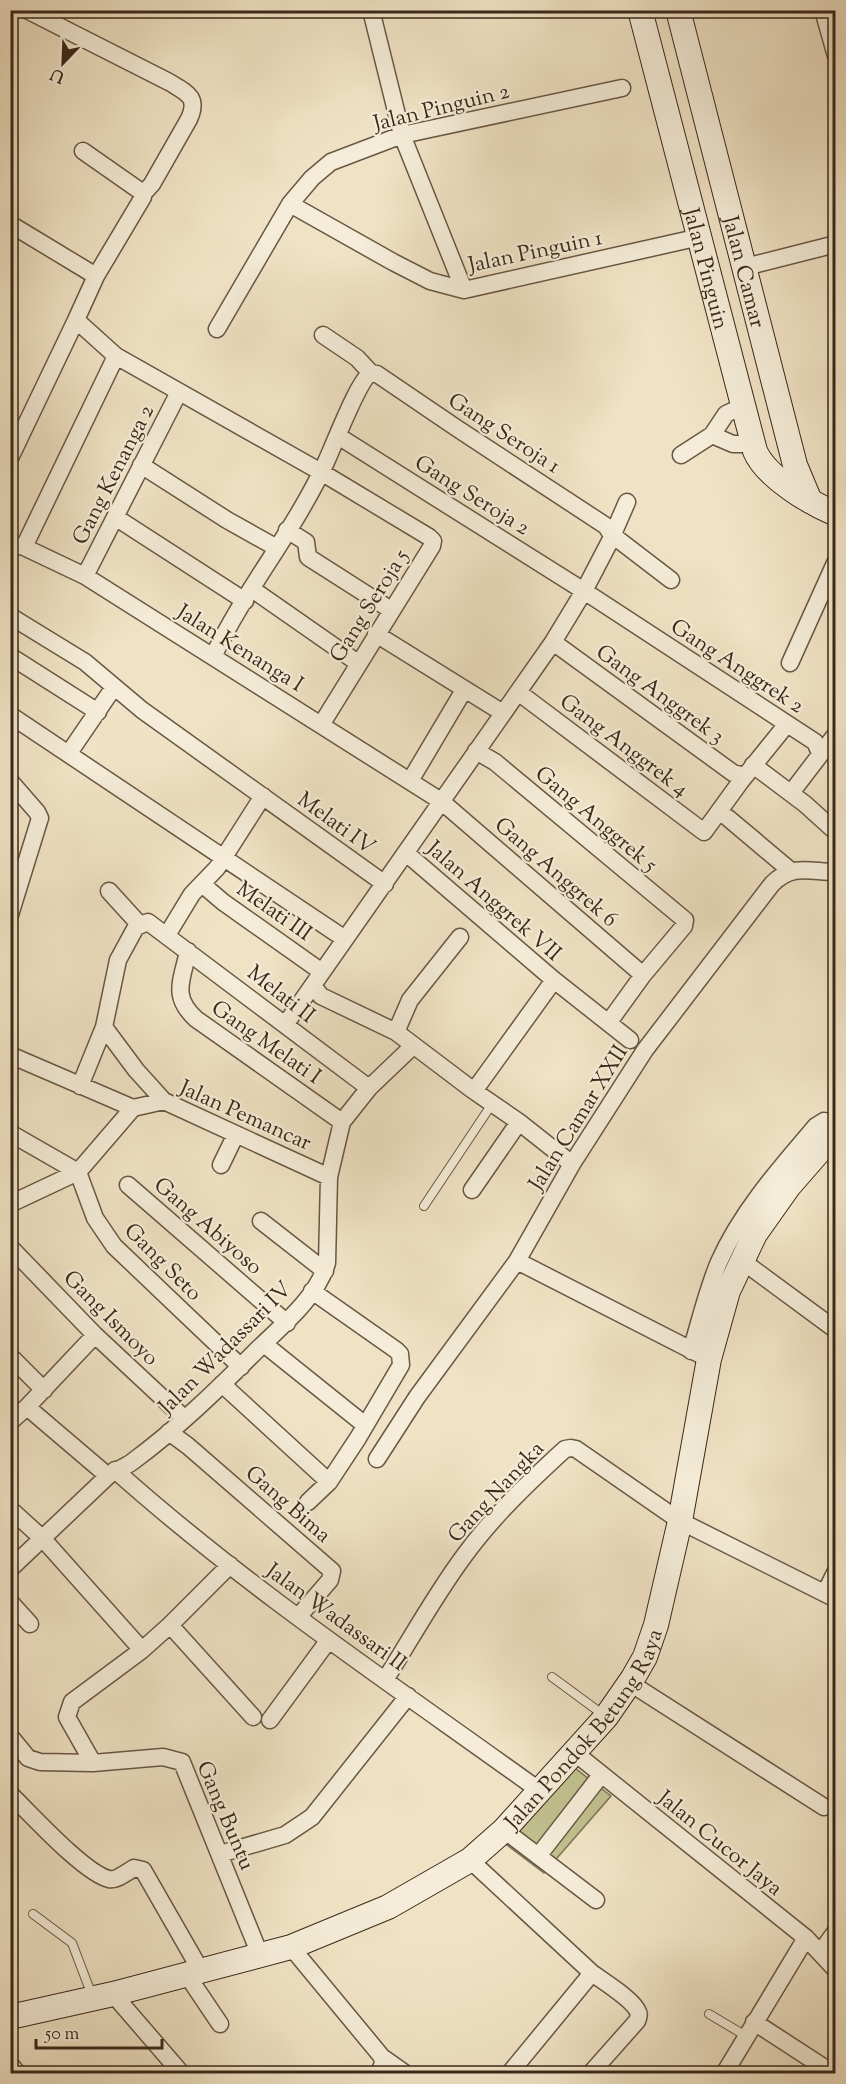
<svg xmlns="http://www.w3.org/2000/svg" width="846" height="2084" viewBox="0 0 846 2084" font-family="'Sorts Mill Goudy',serif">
  <rect width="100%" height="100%" fill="#f0e3c5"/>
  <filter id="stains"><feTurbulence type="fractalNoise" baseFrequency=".00333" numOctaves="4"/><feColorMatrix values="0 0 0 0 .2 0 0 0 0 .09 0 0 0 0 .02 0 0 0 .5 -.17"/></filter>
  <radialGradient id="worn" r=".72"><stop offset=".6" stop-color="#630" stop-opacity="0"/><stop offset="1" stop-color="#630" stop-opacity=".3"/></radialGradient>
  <path fill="#c1c190" stroke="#7e7454" stroke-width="1.5" d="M571,1765L611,1796L544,1873L503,1842Z"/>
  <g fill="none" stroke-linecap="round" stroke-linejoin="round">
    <defs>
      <path id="lane" d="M424,1206L492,1104
        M552,1677L605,1716
        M33,1914L72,1943L93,1998
        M709,2014L746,2036"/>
      <path id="street" d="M27,10L169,82C187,93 199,97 189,119L152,184L143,194
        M371,10L402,135L464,290
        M823,10L836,56
        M83,151L143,193V197L96,276L76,320L116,356L321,472L429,537L433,541L432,546L321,725
        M290,204L393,262L430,281L464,290L700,237
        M10,224L96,276
        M745,267L836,244
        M217,329L290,204L312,178L331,162L402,135L622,88
        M323,335L357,358L371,373L377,374L458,429L606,526L611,534L671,580
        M712,435L733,444H753
        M338,436L584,591L815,742L820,753
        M681,455L712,435L726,414L743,406
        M10,458L76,320
        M141,465L227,520L277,548
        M115,517L245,601
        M287,530L306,542L308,557L311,559L391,610
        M10,546L13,545L24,547L85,576L441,801L643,975
        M24,547L116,356
        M85,576L179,392
        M252,589L358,663
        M10,616L85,662L142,710L385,884
        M376,634L503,713
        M553,642L733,773L745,776
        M10,656L98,712
        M213,657C245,589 295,530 326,462C334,445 359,379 371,373
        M790,663L836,561
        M518,692L704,832L741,781L787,724
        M10,715L345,939
        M476,751L495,762L685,920L684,926L643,975L609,1022
        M69,753L114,687
        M753,765L805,804L836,832
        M10,781L37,812L40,818L10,915
        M410,781L464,690
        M791,793L836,734
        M728,818L791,871
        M406,853L554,980L630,1040
        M202,884L223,902L322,972
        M109,891L139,924
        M167,935L192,894L217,868L263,796
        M188,951C182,981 171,996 196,1019L342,1122
        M313,986L321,996L396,1032L474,1091L519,1122L572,1164
        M285,1025L553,642L584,591L610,541L627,502
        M104,1027L136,1070L164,1101
        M396,1032L410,1000L460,937
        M10,1055L133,1108L164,1101L329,1177
        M80,1086L104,1027L118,960L136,927L148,922L369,1088
        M474,1091L554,980
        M10,1133L78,1172L95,1218L114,1246L241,1367
        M221,1165L236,1134
        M128,1185L287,1323
        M472,1190L519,1122
        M10,1204L78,1172L133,1108
        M261,1221L325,1271
        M10,1247L95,1335L184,1418
        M741,1260L836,1330
        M264,1344L365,1425
        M691,1351C700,1321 707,1290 719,1262C741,1212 780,1168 816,1126L824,1121L836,1123
        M10,1356L44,1390
        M709,1359L517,1261L572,1164L645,1050L772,884C793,863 810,872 836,872
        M222,1384L329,1482
        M27,1407L108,1476
        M10,1422L27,1407L95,1335
        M169,1432L188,1446L332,1571L330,1580L298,1617
        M377,1459L417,1397L517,1261
        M115,1470C247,1588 396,1687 540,1791
        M308,1502L329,1482L358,1438L401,1365L400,1354L396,1350L312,1291
        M10,1509L43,1539L142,1650
        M10,1569L108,1476C115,1470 124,1468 132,1462C177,1429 219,1388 259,1348C284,1324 317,1297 327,1263L329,1177L342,1122L369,1088L413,1046
        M825,1593L836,1571
        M10,1602L30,1624
        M170,1625L230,1565
        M385,1680C411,1639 435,1595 464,1556C493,1516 529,1482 565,1449L571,1448L576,1449L680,1521L836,1599
        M630,1683L824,1807
        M270,1720L328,1641
        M10,1736L28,1758L40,1762L93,1763L163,1757L182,1762L260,1955
        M575,1753L806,1938L836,1970
        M93,1763L67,1717L72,1702L142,1650L170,1625L253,1717
        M10,1794C30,1813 84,1873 109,1879C116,1881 127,1872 134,1868L143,1870L201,1971
        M504,1830L596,1900
        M220,1854L285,1835L312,1817L408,1696
        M539,1855L601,1775
        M470,1860L592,1973L509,2074
        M291,1947L382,2057L383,2064L378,2074
        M820,1953L836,1931
        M187,1975L220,2024
        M113,1994L182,2074
        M754,2022L834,2074
        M382,2057L406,2074
        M10,2064L18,2074
        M590,2074L637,2021C638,2018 640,2015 638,2012C634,2000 603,1981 592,1973
        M724,2074L806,1938"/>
      <g id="secondary">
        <path id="s1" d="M640,10L755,451C766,477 810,503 836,514"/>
        <path id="s2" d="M678,10L795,465L810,501"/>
        <path id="s3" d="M10,2017L113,1994L291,1947L388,1907L470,1860L504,1830L606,1717L633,1678L645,1657L656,1625L680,1521L709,1359L728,1291L755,1234L789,1186L836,1132"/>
      </g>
    </defs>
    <use href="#lane" stroke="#685744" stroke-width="10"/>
    <use href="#street" stroke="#685744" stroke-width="19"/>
    <use href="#secondary" stroke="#3b2819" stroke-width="26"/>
    <use href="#lane" stroke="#f5edd9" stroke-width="8"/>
    <use href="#street" stroke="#f5edd9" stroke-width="16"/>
    <use href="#secondary" stroke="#f5edd9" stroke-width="24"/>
  </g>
  <g text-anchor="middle" stroke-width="4.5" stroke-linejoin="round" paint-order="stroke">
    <g font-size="22" fill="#3b2819" stroke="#f5edd9">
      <text transform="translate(441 106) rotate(-14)" y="8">Jalan Pinguin 2</text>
      <text transform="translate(535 250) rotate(-12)" y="8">Jalan Pinguin 1</text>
      <text dy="8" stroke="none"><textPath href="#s1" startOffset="267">Jalan Pinguin</textPath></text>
      <text dy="8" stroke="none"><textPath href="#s2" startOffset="270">Jalan Camar</textPath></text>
      <text transform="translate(505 432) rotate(33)" y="8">Gang Seroja 1</text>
      <text transform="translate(112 474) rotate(-63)" y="8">Gang Kenanga 2</text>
      <text transform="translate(473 494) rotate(32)" y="8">Gang Seroja 2</text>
      <text transform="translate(368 605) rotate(-58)" y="8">Gang Seroja 5</text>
      <text transform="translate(241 647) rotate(32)" y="8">Jalan Kenanga I</text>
      <text transform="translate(738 665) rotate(33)" y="8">Gang Anggrek 2</text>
      <text transform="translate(661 693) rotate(36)" y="8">Gang Anggrek 3</text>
      <text transform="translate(625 744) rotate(37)" y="8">Gang Anggrek 4</text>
      <text transform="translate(597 818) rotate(40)" y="8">Gang Anggrek 5</text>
      <text transform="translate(337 822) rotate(36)" y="8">Melati IV</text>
      <text transform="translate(557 871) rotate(41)" y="8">Gang Anggrek 6</text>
      <text transform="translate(495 900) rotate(41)" y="8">Jalan Anggrek VII</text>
      <text transform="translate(275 910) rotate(35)" y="8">Melati III</text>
      <text transform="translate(282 993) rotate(38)" y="8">Melati II</text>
      <text transform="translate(267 1041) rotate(35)" y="8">Gang Melati I</text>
      <text transform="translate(246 1114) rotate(24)" y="8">Jalan Pemancar</text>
      <text transform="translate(577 1117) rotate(-58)" y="8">Jalan Camar XXII</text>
      <text transform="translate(209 1225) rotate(41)" y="8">Gang Abiyoso</text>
      <text transform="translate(164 1261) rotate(45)" y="8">Gang Seto</text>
      <text transform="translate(112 1317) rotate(45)" y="8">Gang Ismoyo</text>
      <text transform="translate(224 1347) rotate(-45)" y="8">Jalan Wadassari IV</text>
      <text transform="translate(495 1491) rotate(-47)" y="8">Gang Nangka</text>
      <text transform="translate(289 1503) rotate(41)" y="8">Gang Bima</text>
      <text transform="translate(337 1616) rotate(36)" y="8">Jalan Wadassari II</text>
      <text dy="8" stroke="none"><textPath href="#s3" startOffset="664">Jalan Pondok Betung Raya</textPath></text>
      <text transform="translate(227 1815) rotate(67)" y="8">Gang Buntu</text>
      <text transform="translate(721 1842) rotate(39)" y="8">Jalan Cucor Jaya</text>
    </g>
  </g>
  <rect width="846" height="2084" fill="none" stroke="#f0e3c5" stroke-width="36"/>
  <rect x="12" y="12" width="822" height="2060" fill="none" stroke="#3b2819" stroke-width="3"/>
  <rect x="18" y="18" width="810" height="2048" fill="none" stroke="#3b2819" stroke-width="1.5"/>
  <g transform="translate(63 63) rotate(203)" stroke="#f5edd9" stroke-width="4.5" paint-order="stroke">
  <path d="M0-4.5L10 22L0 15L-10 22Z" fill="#3b2819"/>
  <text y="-9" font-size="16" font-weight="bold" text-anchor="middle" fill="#3b2819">U</text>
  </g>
  <path d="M36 2039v9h126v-9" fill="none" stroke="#3b2819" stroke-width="3"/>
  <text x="45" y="2039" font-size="18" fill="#3b2819" stroke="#f5edd9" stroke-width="4.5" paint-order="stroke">50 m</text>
  <rect width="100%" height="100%" filter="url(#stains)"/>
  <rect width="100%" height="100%" fill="url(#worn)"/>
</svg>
